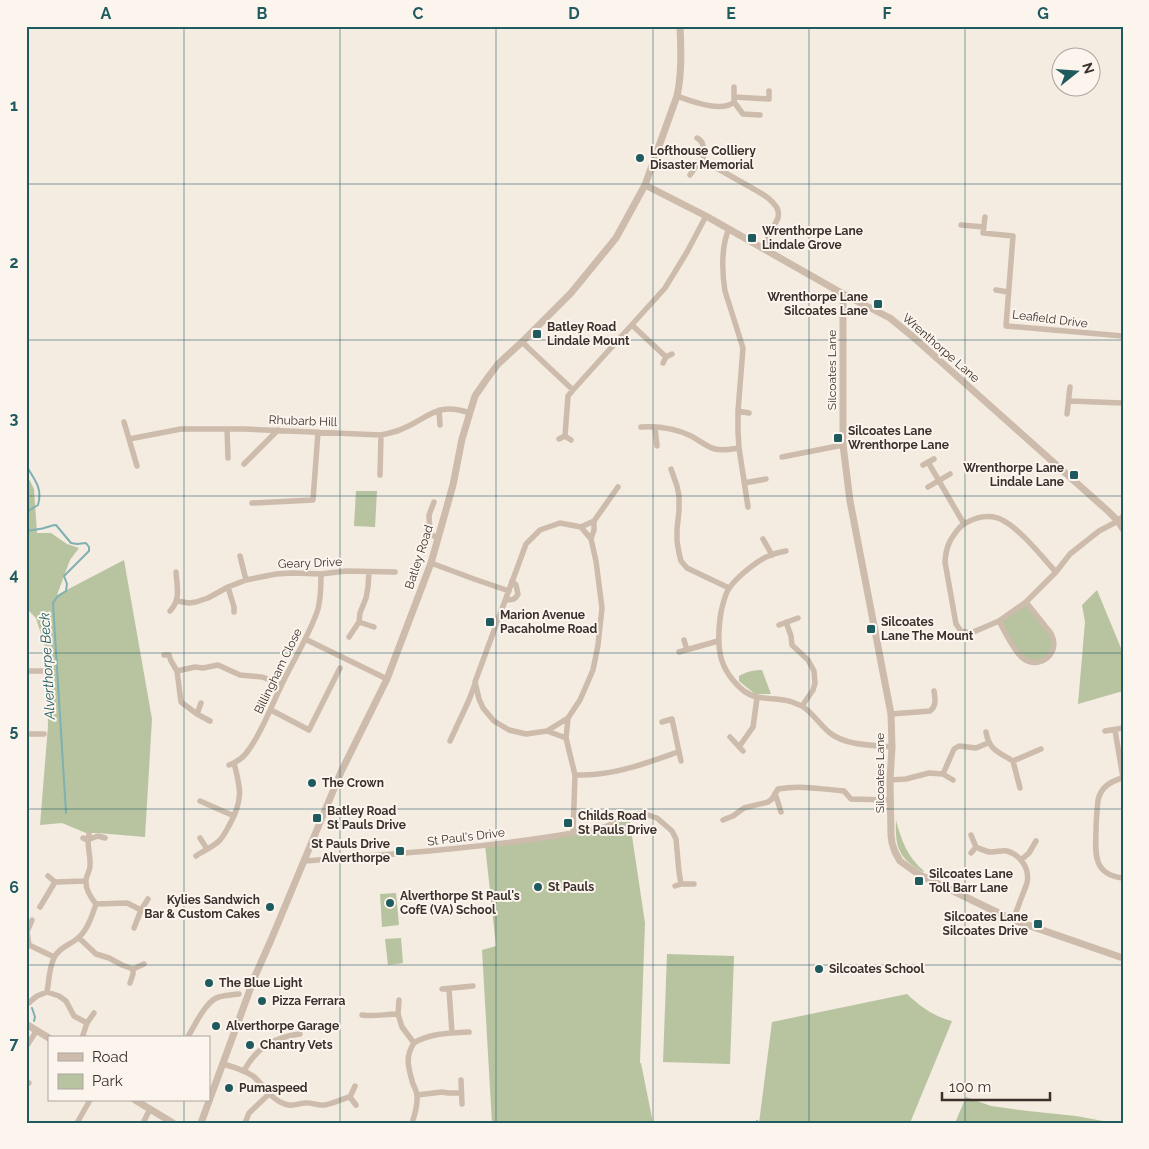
<svg xmlns="http://www.w3.org/2000/svg" width="1149" height="1149" viewBox="0 0 1149 1149" font-family="Raleway,sans-serif">
  <rect width="100%" height="100%" fill="#f4ebe1"/>
  <path fill="#b8c4a0" d="M26,473L34,489L37,533H51L67,544L79,548L70,560L57,595L124,560L152,719L145,837L98,833H86L62,823L40,825L48,726L46,650L36,618L29,611H26Z
    M356,491H377L375,527L354,526Z
    M1097,590L1123,653V691L1078,704L1085,622L1082,605Z
    M1026,602L1052,635L1054,643L1046,660L1025,661L999,621Z
    M762,670L771,694H755L739,681V676C746,672 753,670 762,670Z
    M629,816L645,923L640,1063H641L653,1123H492L482,950L496,946L485,845L591,831Z
    M896,820C901,840 908,858 924,871L923,872C898,858 895,847 896,820Z
    M396,893L399,925L382,927L380,894Z
    M401,938L403,963L388,965L385,939Z
    M667,954L734,956L730,1064L663,1062Z
    M907,994C921,1007 933,1016 952,1021L910,1123H759L772,1022Z
    M966,1097L991,1106L1028,1111L1076,1116L1114,1123H955Z"/>
  <g fill="none" stroke-linecap="round" stroke-linejoin="round">
    <path stroke="#7fb0b2" stroke-width="2" d="M26,465C34,480 43,487 38,505L26,512
      M26,531C31,530 35,530 39,529C45,529 50,525 56,525L71,543L77,544L86,543L89,547V551L64,576L67,584L66,591L57,597L53,603L66,813
      M32,1008L35,1017L34,1021
      M757,1123V1121"/>
    <path stroke="#cdbbac" stroke-width="5.5" d="M677,96C691,101 722,113 734,102V87
      M734,97L769,99V91
      M734,102L743,114L760,115
      M697,138C707,143 701,152 704,161C720,170 736,179 752,188C759,192 769,197 774,204C778,208 779,213 778,218L763,248
      M690,175L699,162L703,160
      M985,217L983,233L1013,236L1006,326L1123,336
      M961,225L984,227
      M729,229C721,245 722,273 725,291L743,348L738,411V432L739,448L748,507
      M996,290L1008,292
      M632,325L666,357
      M522,342L573,390
      M663,363L666,357L672,354
      M1069,401L1123,403
      M439,410L440,425
      M738,411L749,413
      M1067,414L1070,387
      M124,422L137,466
      M641,427C659,426 675,428 691,436C699,440 707,447 715,449C723,451 732,449 739,448
      M655,427L657,446
      M227,429L228,458
      M565,436L568,396L573,390L665,288L687,252L706,216
      M129,439L181,429H245L381,435C389,433 397,432 404,428C431,416 437,402 470,413
      M559,439L565,436L571,440
      M782,457L843,445
      M928,462L964,524
      M244,464L278,430
      M923,465L934,459
      M671,469L677,486L679,496V511L677,529V541L679,553L681,561L687,568L729,588
      M380,475L381,435
      M744,483L766,479
      M928,487L950,474
      M434,502L429,515L430,534L438,538
      M252,503L313,500L318,432
      M581,527L594,521
      M763,539L772,555
      M786,551C781,552 776,553 771,555C759,559 738,576 730,587C725,593 723,604 721,612C716,645 717,669 744,691C758,702 776,696 792,702C795,703 799,705 802,706C813,713 820,725 830,733C847,746 872,745 892,747
      M240,556L246,580
      M431,563L474,579L509,591
      M1056,572C1042,557 1021,530 1004,521C996,516 985,516 977,518C971,520 965,523 960,527C950,539 946,546 945,562L956,624L961,631L971,633L999,621L1026,602L1056,572L1070,554L1099,531L1118,521L1123,516
      M228,587L234,607V612
      M506,600C512,600 515,600 518,594L516,585L512,581
      M177,601L189,603L196,602L208,598L228,587L246,580L276,574L292,573L321,574L346,571L395,572
      M170,611C181,599 177,587 176,572
      M999,621C1004,630 1015,654 1024,659C1040,670 1060,653 1052,636C1051,632 1047,629 1045,626C1039,618 1032,610 1026,602
      M359,622L374,627
      M786,622L791,636L792,645L808,660L814,671L815,683L813,690L802,706
      M779,625L798,618
      M349,637L359,622L360,613L366,598L368,587L369,572
      M305,639L387,679
      M684,640L687,650
      M679,652L718,641
      M164,655H169L171,661L177,671L181,702L197,714L210,721
      M26,671H43
      M177,671L195,667L203,668L218,665L240,675L262,677L282,684
      M271,710L309,730L340,668
      M197,714L201,703
      M891,714L930,711C937,706 935,698 934,691
      M568,718L547,731L526,734L509,730L494,721L483,708L479,699L475,682L526,544L540,530L560,523L581,527L591,539
      M662,722L672,719L681,761
      M1115,730L1123,778
      M547,731L566,738
      M1105,731L1123,728
      M986,732C989,750 998,752 1013,761L1041,749
      M26,734H44
      M730,737L743,751
      M450,741L469,700L475,684
      M739,747L753,727L757,698
      M1013,761L1020,788
      M229,765C238,762 245,756 250,748C264,728 272,704 283,682C294,659 310,634 318,609C321,598 321,586 321,574
      M943,774L954,749L959,746L976,748L988,743
      M575,775C582,775 590,775 598,774C626,771 652,761 678,752
      M1123,778C1110,781 1101,787 1098,800C1097,811 1096,821 1096,831C1095,855 1094,875 1123,878
      M890,780L906,779L929,773L943,774L953,780
      M775,793L781,812
      M200,801L234,816
      M723,820L733,816L744,808L768,802L772,799L778,789C800,785 822,789 844,791L851,799L891,800
      M573,833L605,827L629,816L638,814L648,815L657,818L672,831L676,839L679,872L681,884
      M971,835L976,847L971,853
      M83,838L87,840L98,836L105,838
      M200,838L207,849
      M976,847C981,849 986,852 991,852C997,852 1002,850 1007,851C1021,855 1030,869 1027,883L1013,920
      M196,856C203,851 213,847 219,841C224,836 227,829 230,824C243,800 241,789 234,763
      M1021,860L1029,853L1036,841
      M304,861C394,854 484,848 573,833L575,775L566,738L568,718L580,700L593,670L598,645L602,608L596,561L591,539L594,530V521L618,487
      M48,876L55,882
      M675,886L681,884H694
      M96,904L127,903L141,910
      M40,907L55,882L85,881
      M134,928L141,910L148,899
      M79,938L96,954L109,958L122,965L133,969
      M29,945L27,932L32,920
      M26,947L29,945L54,957
      M130,983L133,974V969L144,964
      M442,989L473,986
      M449,989L452,1033
      M47,992L59,996L66,1001L74,1016L87,1023
      M399,1000L398,1014L402,1027L414,1043C404,1058 409,1069 413,1084C415,1088 417,1092 417,1096C418,1105 415,1114 412,1123
      M26,1005L37,996L47,992C49,981 49,968 54,958C58,948 70,945 78,938C87,931 92,916 96,904C91,898 86,891 86,882C85,877 90,872 90,866C91,855 86,845 89,834
      M362,1015C374,1017 385,1014 398,1014
      M82,1038L87,1023L94,1013
      M187,1038C195,1026 205,1001 219,997C225,995 232,995 239,994
      M414,1043C430,1033 451,1033 469,1032
      M26,1047L37,1030
      M223,1064C234,1067 244,1070 253,1076C264,1085 273,1103 289,1105C294,1106 300,1103 305,1103C311,1102 317,1106 324,1105C333,1104 341,1099 350,1097
      M244,1071C256,1048 274,1037 300,1034
      M461,1080L462,1104
      M26,1081L29,1083
      M355,1086L350,1097L356,1105
      M417,1095L442,1092L448,1093H461
      M77,1123L90,1100
      M143,1123L150,1109
      M245,1123L249,1113L269,1094"/>
    <path stroke="#cdbbac" stroke-width="7" d="M645,185L706,216L845,295L890,318L912,336L1108,511L1118,521L1123,529
      M845,295L843,303V445L850,501L891,714L892,747L890,780L891,835L892,843L895,852L900,861L907,866L920,875L1013,920L1123,958
      M26,1024L49,1038
      M135,1100L173,1123
      M201,1123L255,976L271,940L341,772L387,679L431,563L453,485L462,439L475,396L486,380L498,364L522,342L571,293L616,238L645,185L677,96C682,74 681,49 680,26"/>
  </g>
  <path fill="none" stroke="#1f5a5e" stroke-width="1" stroke-opacity="0.55" d="M184,26V1038M340,26V1123M496,26V1123M653,26V1123M809,26V1123M965,26V1123M26,184H1123M26,340H1123M26,496H1123M26,653H1123M26,809H1123M26,965H1123M184,1100V1123"/>
  <g fill="#1f5a5e" stroke="#fbf5ee" stroke-width="2">
    <circle cx="640" cy="158" r="5"/>
    <rect x="747" y="233" width="10" height="10" rx="2.5"/>
    <rect x="873" y="299" width="10" height="10" rx="2.5"/>
    <rect x="532" y="329" width="10" height="10" rx="2.5"/>
    <rect x="833" y="433" width="10" height="10" rx="2.5"/>
    <rect x="1069" y="470" width="10" height="10" rx="2.5"/>
    <rect x="485" y="617" width="10" height="10" rx="2.5"/>
    <rect x="866" y="624" width="10" height="10" rx="2.5"/>
    <circle cx="312" cy="783" r="5"/>
    <rect x="312" y="813" width="10" height="10" rx="2.5"/>
    <rect x="563" y="818" width="10" height="10" rx="2.5"/>
    <rect x="395" y="846" width="10" height="10" rx="2.5"/>
    <rect x="914" y="876" width="10" height="10" rx="2.5"/>
    <circle cx="538" cy="887" r="5"/>
    <circle cx="390" cy="903" r="5"/>
    <circle cx="270" cy="907" r="5"/>
    <rect x="1033" y="919" width="10" height="10" rx="2.5"/>
    <circle cx="819" cy="969" r="5"/>
    <circle cx="209" cy="983" r="5"/>
    <circle cx="262" cy="1001" r="5"/>
    <circle cx="216" cy="1026" r="5"/>
    <circle cx="250" cy="1045" r="5"/>
    <circle cx="229" cy="1088" r="5"/>
  </g>
  <g text-anchor="middle" stroke-width="4" stroke-linejoin="round" paint-order="stroke">
    <g font-size="12" font-weight="bold" fill="#3b302b" stroke="#fbf5ee" text-anchor="start">
      <text x="650" y="155">Lofthouse Colliery<tspan x="650" dy="14">Disaster Memorial</tspan></text>
      <text x="762" y="235">Wrenthorpe Lane<tspan x="762" dy="14">Lindale Grove</tspan></text>
      <text x="868" y="301" text-anchor="end">Wrenthorpe Lane<tspan x="868" dy="14">Silcoates Lane</tspan></text>
      <text x="547" y="331">Batley Road<tspan x="547" dy="14">Lindale Mount</tspan></text>
      <text x="848" y="435">Silcoates Lane<tspan x="848" dy="14">Wrenthorpe Lane</tspan></text>
      <text x="1064" y="472" text-anchor="end">Wrenthorpe Lane<tspan x="1064" dy="14">Lindale Lane</tspan></text>
      <text x="500" y="619">Marion Avenue<tspan x="500" dy="14">Pacaholme Road</tspan></text>
      <text x="881" y="626">Silcoates<tspan x="881" dy="14">Lane The Mount</tspan></text>
      <text x="322" y="787">The Crown</text>
      <text x="327" y="815">Batley Road<tspan x="327" dy="14">St Pauls Drive</tspan></text>
      <text x="578" y="820">Childs Road<tspan x="578" dy="14">St Pauls Drive</tspan></text>
      <text x="390" y="848" text-anchor="end">St Pauls Drive<tspan x="390" dy="14">Alverthorpe</tspan></text>
      <text x="929" y="878">Silcoates Lane<tspan x="929" dy="14">Toll Barr Lane</tspan></text>
      <text x="548" y="891">St Pauls</text>
      <text x="400" y="900">Alverthorpe St Paul's<tspan x="400" dy="14">CofE (VA) School</tspan></text>
      <text x="260" y="904" text-anchor="end">Kylies Sandwich<tspan x="260" dy="14">Bar &amp; Custom Cakes</tspan></text>
      <text x="1028" y="921" text-anchor="end">Silcoates Lane<tspan x="1028" dy="14">Silcoates Drive</tspan></text>
      <text x="829" y="973">Silcoates School</text>
      <text x="219" y="987">The Blue Light</text>
      <text x="272" y="1005">Pizza Ferrara</text>
      <text x="226" y="1030">Alverthorpe Garage</text>
      <text x="260" y="1049">Chantry Vets</text>
      <text x="239" y="1092">Pumaspeed</text>
    </g>
    <g font-size="12" fill="#3b302b" stroke="#fbf5ee">
      <text transform="translate(1050 319) rotate(7)" y="4">Leafield Drive</text>
      <text transform="translate(941 348) rotate(41)" y="4">Wrenthorpe Lane</text>
      <text transform="translate(832 370) rotate(-90)" y="4">Silcoates Lane</text>
      <text transform="translate(303 421) rotate(2)" y="4">Rhubarb Hill</text>
      <text transform="translate(419 557) rotate(-72)" y="4">Batley Road</text>
      <text transform="translate(310 563) rotate(-2)" y="4">Geary Drive</text>
      <text transform="translate(278 671) rotate(-64)" y="4">Billingham Close</text>
      <text transform="translate(880 773) rotate(-90)" y="4">Silcoates Lane</text>
      <text transform="translate(466 837) rotate(-7)" y="4">St Paul's Drive</text>
    </g>
    <g font-size="14" font-style="italic" fill="#1f5a5e" stroke="#fbf5ee">
      <text transform="translate(47 666) rotate(-93)" y="5">Alverthorpe Beck</text>
    </g>
  </g>
  <rect width="1149" height="1149" fill="none" stroke="#fbf5ee" stroke-width="55"/>
  <rect x="48" y="1036" width="162" height="65" fill="#fbf5ee" stroke="#aea6a0"/>
  <rect x="58" y="1053" width="25" height="8" fill="#cdbbac" stroke="#aea6a0"/>
  <text x="92" y="1062" font-size="15" fill="#3b302b">Road</text>
  <rect x="58" y="1074" width="25" height="15" fill="#b8c4a0" stroke="#aea6a0"/>
  <text x="92" y="1086" font-size="15" fill="#3b302b">Park</text>
  <g transform="translate(1076 72) rotate(73)"><circle r="24" fill="#fbf5ee" stroke="#aea6a0"/>
  <path d="M0-4L9 19L0 12L-9 19Z" fill="#1f5a5e"/>
  <text y="-8" font-size="14" font-weight="bold" text-anchor="middle" fill="#3b302b">N</text>
  </g>
  <path d="M942 1092v8h108v-8" fill="none" stroke="#3b302b" stroke-width="2.5"/>
  <text x="949" y="1092" font-size="15" fill="#3b302b" stroke="#fbf5ee" stroke-width="4" paint-order="stroke">100 m</text>
  <rect x="28" y="28" width="1094" height="1094" fill="none" stroke="#1f5a5e" stroke-width="2"/>
  <g font-size="16" text-anchor="middle" font-weight="bold" fill="#1f5a5e">
    <text x="106" y="19">A</text>
    <text x="262" y="19">B</text>
    <text x="418" y="19">C</text>
    <text x="574" y="19">D</text>
    <text x="731" y="19">E</text>
    <text x="887" y="19">F</text>
    <text x="1043" y="19">G</text>
    <text x="14" y="111">1</text>
    <text x="14" y="268">2</text>
    <text x="14" y="424">3</text>
    <text x="14" y="580">4</text>
    <text x="14" y="736">5</text>
    <text x="14" y="893">6</text>
    <text x="14" y="1049">7</text>
  </g>
</svg>
